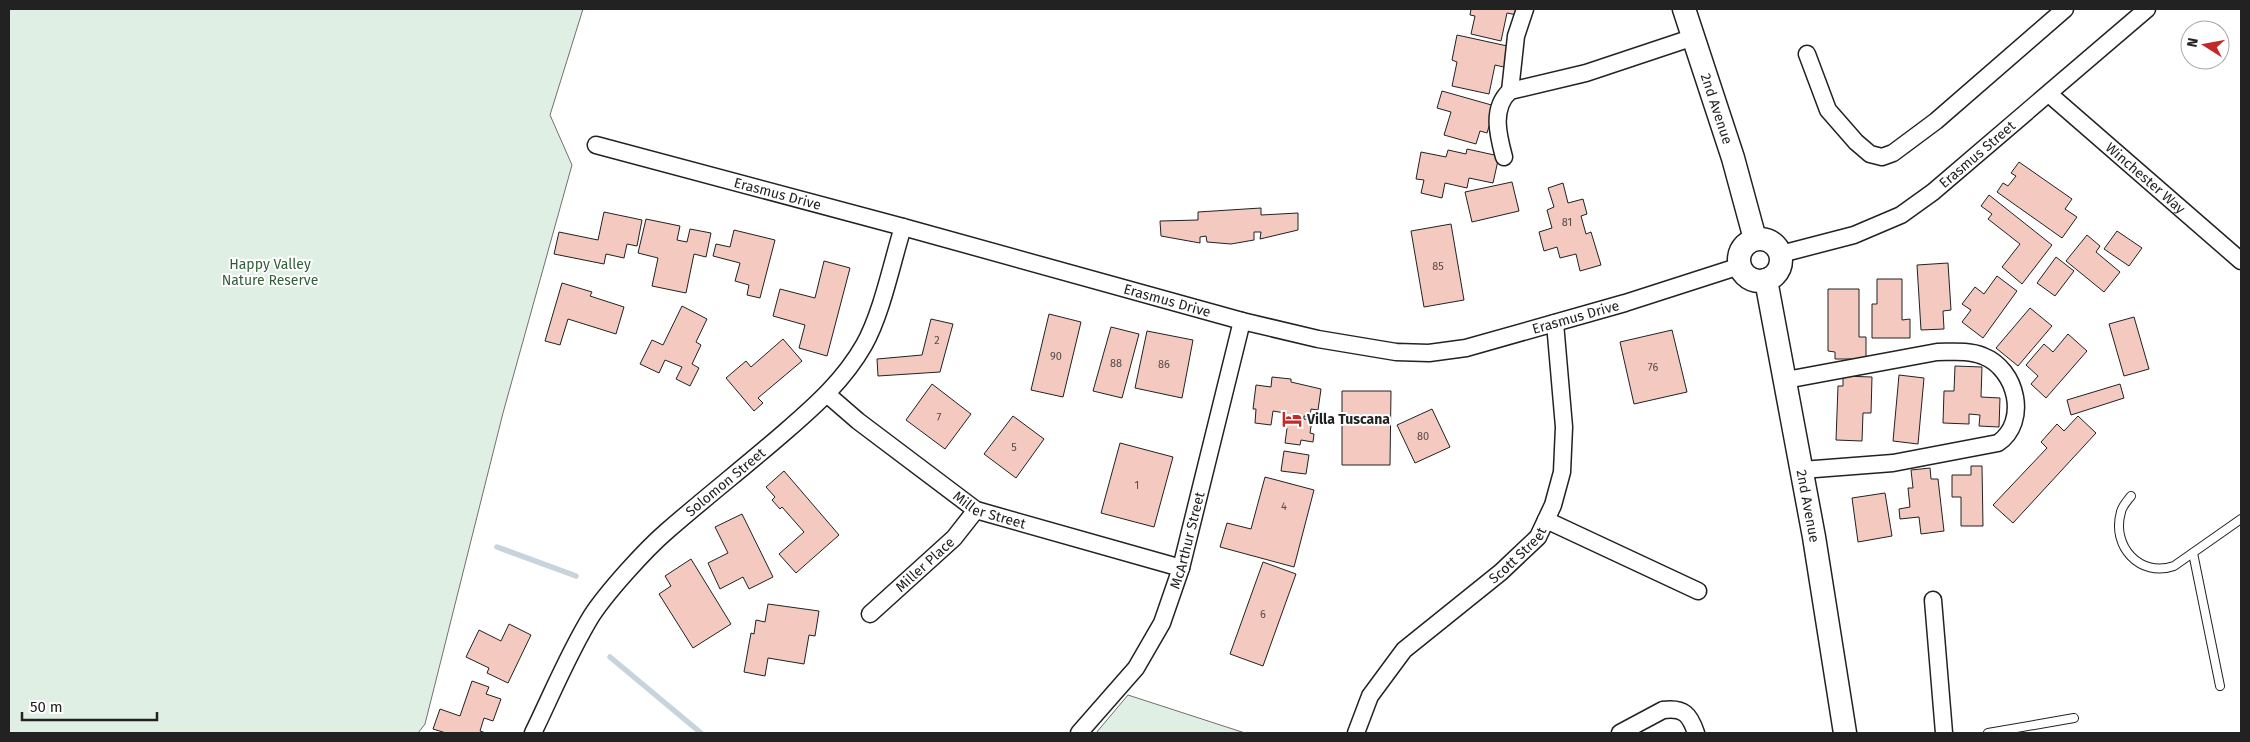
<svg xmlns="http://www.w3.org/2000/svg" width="2250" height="742" viewBox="0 0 2250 742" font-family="'Fira Sans',sans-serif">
  <rect width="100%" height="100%" fill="#fff"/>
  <path fill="#e0efe3" stroke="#6f6f6f" d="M9,9H583L550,115L572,165L503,413L425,724L418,733H9Z
    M1128,695L1245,733H1096Z"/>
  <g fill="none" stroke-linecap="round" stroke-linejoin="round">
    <path stroke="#c7d3dd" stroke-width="5.5" d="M497,547L576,576
      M610,657L701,733"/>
  </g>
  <path fill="#f3c9c0" stroke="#222" d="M1471,9H1523L1522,16L1507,13L1501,41L1471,34L1475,16L1470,15Z
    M1457,35L1512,47L1508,68L1495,65L1489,94L1452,86L1457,62L1452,60Z
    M1442,91L1495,106L1487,133L1480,131L1476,144L1444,135L1451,112L1437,108Z
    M1467,149L1499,156L1493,183L1469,178L1467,188L1445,183L1442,198L1421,193L1424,180L1416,179L1421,152L1446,157L1448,150L1466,154Z
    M2019,162L2072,199L2065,209L2077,217L2062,238L1997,192L2003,183L2008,186L2016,176L2011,173Z
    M1512,182L1519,211L1472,222L1465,192Z
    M1563,183L1568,203L1583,199L1587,214L1581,216L1586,234L1591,232L1601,265L1580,271L1576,254L1560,258L1557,247L1544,251L1539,232L1552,228L1547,210L1554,207L1548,188Z
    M1989,195L2052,245L2022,284L2002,267L2020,244L1988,219L1992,214L1981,206Z
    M1261,208V215L1298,213V230L1260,239L1261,232H1254V240L1231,244L1207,242L1206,236L1200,237V243L1161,236L1160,221L1198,220V212Z
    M604,212L642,220L637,246L627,244L624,258L606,254L604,264L554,254L559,232L598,240Z
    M646,219L680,226L677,240L687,242L690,229L711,233L706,257L694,254L686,293L652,286L658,258L638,253Z
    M1451,224L1464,300L1424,307L1411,231Z
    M734,230L775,240L760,298L747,295L749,285L735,281L740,263L713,256L716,244L730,247Z
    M2117,231L2142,248L2129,266L2104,249Z
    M2087,235L2100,246L2096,252L2120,272L2104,292L2066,261Z
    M2056,257L2074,271L2055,296L2037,283Z
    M824,261L850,268L827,356L799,348L805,325L773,316L780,289L815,298Z
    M1948,263L1951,310L1943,311L1944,329L1921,330L1917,265Z
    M1997,276L2017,291L1983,338L1962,322L1971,310L1962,304L1975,287L1984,294Z
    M1877,279H1902V320L1910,319V338H1872V304H1877Z
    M562,283L592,292L590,296L624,307L616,334L568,319L560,345L545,341Z
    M1828,289H1859V337H1866V359H1835V352L1828,351Z
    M682,306L707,319L696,342L701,345L692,364L699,368L690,386L676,379L682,367L665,360L659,373L640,364L652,340L663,345Z
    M2030,308L2052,326L2018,366L1996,348Z
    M1049,314L1081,322L1063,397L1031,390Z
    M2134,317L2149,369L2124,376L2109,324Z
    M931,319L953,324L940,372L878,376L877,359L922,355Z
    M1111,327L1139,334L1122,398L1093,391Z
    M1672,330L1687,392L1634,404L1620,342Z
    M1147,331L1193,340L1182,398L1135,388Z
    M2068,334L2087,351L2046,398L2031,384L2038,376L2026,365L2044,344L2053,352Z
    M783,339L802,361L758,398L763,403L754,411L726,378L746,361L751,367Z
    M1955,366L1982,367L1981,397L2000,398L1999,427L1979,426L1980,415L1969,414V424L1943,423L1944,391H1954Z
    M1899,375L1924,378L1918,444L1893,441Z
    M1843,376L1872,377L1871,413H1863L1862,441L1836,440L1838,386H1843Z
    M1272,377L1291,379V382L1321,389L1318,410L1311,409L1310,417L1304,416V419L1312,420L1310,433L1314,434L1313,442L1301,440L1300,445L1285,443L1287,428L1283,427L1285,413L1273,411L1271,425L1255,423L1256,409H1253L1256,385L1271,387Z
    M932,384L971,414L945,449L906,420Z
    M2120,384L2124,398L2071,415L2067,400Z
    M1342,391H1391L1390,465H1342Z
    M1432,409L1450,447L1415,463L1397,425Z
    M1013,416L1044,439L1016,478L984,454Z
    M2078,416L2096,433L2013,523L1993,505L2047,448L2041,442L2057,424L2064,431Z
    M1120,443L1173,457L1154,527L1101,513Z
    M1284,451L1309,455L1306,474L1281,471Z
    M1971,466H1982L1983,526H1961V497H1952V475H1971Z
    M1930,468L1931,479H1938L1944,531L1921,534L1919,517L1900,519L1899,509L1910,507L1908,488H1913L1911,470Z
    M784,471L839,535L796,573L779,554L804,532L782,507L780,509L772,500L775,497L766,487Z
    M1265,477L1314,490L1294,567L1220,547L1227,523L1251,529Z
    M1885,493L1892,536L1858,542L1852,498Z
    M742,514L773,577L749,589L743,577L720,589L708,563L728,553L715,527Z
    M691,559L731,624L693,648L659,594L671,586L665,576Z
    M1263,562L1296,574L1263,666L1230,654Z
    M768,604L819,611L815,636L809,635L804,664L768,658L765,676L744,672L751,633L754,634L756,620L765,622Z
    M509,624L531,635L508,683L487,673L489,668L466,657L479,630L501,641Z
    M472,681L489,687L486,694L501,699L493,721L484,718L480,731L486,733H446L433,729L440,709L460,716Z"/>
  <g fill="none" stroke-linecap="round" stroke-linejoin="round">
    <defs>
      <path id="lane" d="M2131,496C2128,500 2122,506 2121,512C2111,546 2140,578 2174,566L2241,519
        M2193,553L2220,686
        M1988,733L2074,718"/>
      <g id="street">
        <path d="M1807,54L1828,110L1856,142L1870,154L1882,157L1893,153L1936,121L2065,9"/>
        <path d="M1510,91L1516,36L1525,9"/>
        <path id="s1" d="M2049,94L2241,261"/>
        <path id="s2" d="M596,145L903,227L1242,321L1318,339L1396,352L1429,353L1466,348L1625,303L1740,266"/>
        <path d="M1504,157C1498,135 1491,108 1510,91L1586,73L1694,37"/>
        <path id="s3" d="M1781,254L1854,235L1901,215L1933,192L2147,9"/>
        <path d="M1786,380L1937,352C1952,352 1969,350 1983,356C2017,369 2029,422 1998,443L1893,463L1802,470"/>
        <path id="s4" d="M828,395L858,421L976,510L1181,568"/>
        <path d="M1546,520L1698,591"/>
        <path d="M1933,600L1944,733"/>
        <path id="s5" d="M870,614L954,538L976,510"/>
        <path id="s6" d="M533,733C552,694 569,652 592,615C608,591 645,550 667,531C706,497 747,465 786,431C816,405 844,380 864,345C882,313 892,262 903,227"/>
        <path id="s7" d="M1079,733L1136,668L1162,623L1181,568L1242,321"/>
        <path id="s8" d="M1356,733L1370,696L1404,650L1501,572L1538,537L1553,505L1562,472L1564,427L1555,323"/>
        <path d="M1620,733L1663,710C1684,707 1690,715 1696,733"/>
      </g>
      <g id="secondary">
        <path id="s9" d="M1684,9L1733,158L1755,239"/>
        <circle cx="1760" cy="260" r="21"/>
        <path id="s10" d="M1766,280L1814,537L1845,733"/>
      </g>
    </defs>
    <use href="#lane" stroke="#222" stroke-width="10"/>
    <use href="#street" stroke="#222" stroke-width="19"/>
    <use href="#secondary" stroke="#222" stroke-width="25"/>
    <use href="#lane" stroke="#fff" stroke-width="8"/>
    <use href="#street" stroke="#fff" stroke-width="16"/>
    <use href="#secondary" stroke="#fff" stroke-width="22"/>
  </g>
  <defs>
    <symbol id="hotel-bare" viewBox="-9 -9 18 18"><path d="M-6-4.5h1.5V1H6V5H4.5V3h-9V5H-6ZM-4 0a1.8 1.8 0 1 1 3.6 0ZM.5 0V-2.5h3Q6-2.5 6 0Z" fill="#c62828" stroke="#fff" stroke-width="2.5" paint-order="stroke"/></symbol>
  </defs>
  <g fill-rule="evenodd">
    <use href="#hotel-bare" x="1278" y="405" width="28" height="28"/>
  </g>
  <g text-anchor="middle" stroke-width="4" stroke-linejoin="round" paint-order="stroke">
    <g font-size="11" fill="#564c4a">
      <text x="1567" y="226">81</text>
      <text x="1438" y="270">85</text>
      <text x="937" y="344">2</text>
      <text x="1056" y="360">90</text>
      <text x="1116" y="367">88</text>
      <text x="1164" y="368">86</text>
      <text x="1653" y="371">76</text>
      <text x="939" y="421">7</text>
      <text x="1423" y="440">80</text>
      <text x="1014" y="451">5</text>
      <text x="1137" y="489">1</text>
      <text x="1284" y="510">4</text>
      <text x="1263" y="618">6</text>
    </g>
    <g font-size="14" fill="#222" stroke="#fff">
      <text dy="5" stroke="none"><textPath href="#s9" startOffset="105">2nd Avenue</textPath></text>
      <text dy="5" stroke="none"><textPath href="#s3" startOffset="224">Erasmus Street</textPath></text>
      <text dy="5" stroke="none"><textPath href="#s1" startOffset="128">Winchester Way</textPath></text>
      <text dy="5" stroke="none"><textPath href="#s2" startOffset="188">Erasmus Drive</textPath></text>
      <text dy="5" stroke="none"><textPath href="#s2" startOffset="592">Erasmus Drive</textPath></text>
      <text dy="5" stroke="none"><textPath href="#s2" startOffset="1011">Erasmus Drive</textPath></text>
      <text dy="5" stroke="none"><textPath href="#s6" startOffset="321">Solomon Street</textPath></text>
      <text dy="5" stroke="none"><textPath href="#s10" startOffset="230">2nd Avenue</textPath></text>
      <text dy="5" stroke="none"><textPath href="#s4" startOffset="200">Miller Street</textPath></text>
      <text dy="5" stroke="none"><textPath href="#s7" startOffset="225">McArthur Street</textPath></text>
      <text dy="5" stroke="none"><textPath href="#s8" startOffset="245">Scott Street</textPath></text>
      <text dy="5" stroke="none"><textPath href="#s5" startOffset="74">Miller Place</textPath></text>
    </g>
    <g font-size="14" fill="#2f5e38" stroke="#fff">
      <text x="270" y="269">Happy Valley<tspan x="270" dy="16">Nature Reserve</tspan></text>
    </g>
    <g font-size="14" font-weight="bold" fill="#222" stroke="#fff" text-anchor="start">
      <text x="1307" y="424">Villa Tuscana</text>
    </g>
  </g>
  <rect width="2250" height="742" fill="none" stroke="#222222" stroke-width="20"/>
  <g transform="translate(2205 45) rotate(281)"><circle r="24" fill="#ffffff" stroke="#a7a7a7"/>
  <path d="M0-4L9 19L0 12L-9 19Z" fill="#c62828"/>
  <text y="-8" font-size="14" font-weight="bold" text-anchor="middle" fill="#222222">N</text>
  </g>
  <path d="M22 712v8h135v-8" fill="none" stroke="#222222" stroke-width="2.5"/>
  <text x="30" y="712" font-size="15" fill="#222222" stroke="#ffffff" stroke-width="4" paint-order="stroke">50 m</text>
</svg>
